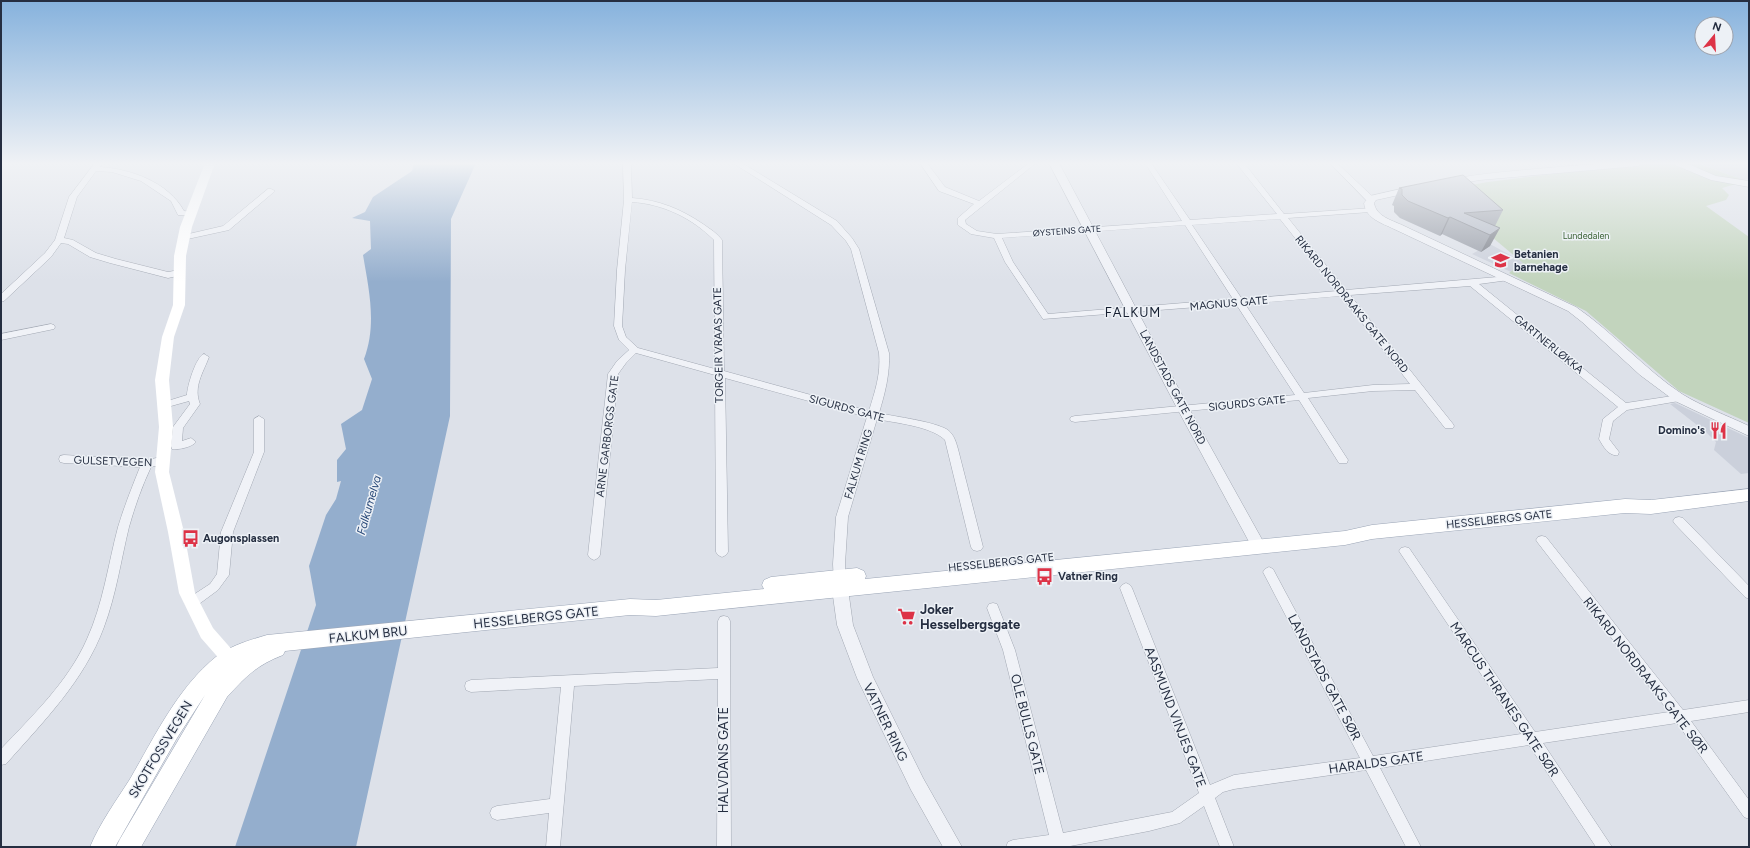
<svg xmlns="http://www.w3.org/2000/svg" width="1750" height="848" viewBox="0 0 1750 848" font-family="Figtree,sans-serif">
  <rect width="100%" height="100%" fill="#dde1e9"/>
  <path fill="#cbd0db" d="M1700,163H1749V179L1742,180Z
    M1490,244L1528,265L1522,277L1472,254Z
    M1675,403L1749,438V473L1741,474L1714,450L1716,442L1706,432L1670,404Z"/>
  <path fill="#c2d4bd" d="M1640,163H1697L1746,181L1722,188L1729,195L1726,200L1706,206L1749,237V423L1679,391L1586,311L1509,273L1523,263L1437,191L1488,182Z"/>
  <path fill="#94aecd" d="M414,163H476L451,219L450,416L356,847H235L316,605L309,566L326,515L336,499L341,481L337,482V460L346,449L341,424L362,410L372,379L364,359C377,325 369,290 363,255L371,249L370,221L352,218L365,212L373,197L412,171Z"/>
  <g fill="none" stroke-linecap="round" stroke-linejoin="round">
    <defs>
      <path id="minor" d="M95,163H102L100,167C131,169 168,182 184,211L194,212L195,214L191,216L178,215L171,201L141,181L112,172L96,171L77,197L64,238L73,240L96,253L116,259L168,272L179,270L183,273L182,275L168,278L110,263L90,257L68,244L61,243L51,257L4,301L1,302V294L45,253L55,240L69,197Z
        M623,163H631L632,198C659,200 681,209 703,224C710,229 717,233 722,240L724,371L869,411C875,391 881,374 879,353L851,249L846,241L831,225L733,163H742L837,221L852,238L859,249L889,353C890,374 885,393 879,413C896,417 933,421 948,430C954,435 956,442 958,449L983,547L981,550L977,551L973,550L971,547L945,440C931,426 895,423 877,419L848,517L845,564L846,583L844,586L840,588L836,586L834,583L833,564L836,517L867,417L725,378L728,552L726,555L722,557L718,555L716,552L715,375L636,353L626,363L618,374L600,555L598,558L594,560L590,558L588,555L608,374L617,361L629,350L619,340L614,326L617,270L624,200ZM632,202C663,204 692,218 714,240L715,369L638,348L626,337L622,326L625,270Z
        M920,163H927L945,187L979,201L1029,163H1036L965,220L966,224L977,231L997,234L1182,221L1145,163H1151L1190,220L1277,214L1236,163H1244L1284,214L1373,208L1374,210L1370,212L1288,218L1346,290L1509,276L1510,278L1509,280L1479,284L1626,403L1679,395L1684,398L1679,401L1627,410L1613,421L1609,439L1619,452L1618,455C1609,457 1603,446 1599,439L1603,419L1618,407L1470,286L1350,295L1453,424L1454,426L1453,428H1445L1415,390L1373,391L1308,398L1348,460L1347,463H1339L1299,400L1075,422L1071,421L1070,419L1071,417L1075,416L1295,395L1236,304L1043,319L1005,262L994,238L971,234L958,225V218L974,204L939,191ZM1280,219L1337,291L1242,299L1192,225ZM1185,225L1233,299L1048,314L1013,262L1002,238ZM1341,296L1410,384L1373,385L1304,393L1245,304Z
        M1330,163H1337L1374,198V202H1368Z
        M268,189H271L275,191L229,230L183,240L179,238L180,236L223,226Z
        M51,324L54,325L55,327L54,329L1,340V334Z
        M204,354L209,357C203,373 193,387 200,404L183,428L182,441L191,438L196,442C192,447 179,450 172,449L171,446L173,427L190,404L189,401L164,408L159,405L161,403L187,395C187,387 196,356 204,354Z
        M259,416L264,419V452L233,532L229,575L218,590L195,607L191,608L187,607L185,603L187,599L210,584L217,574L221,532L254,452V419Z
        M64,455L147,460L161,457L165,458L166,461L165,464L151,467C142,486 135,506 129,527C121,560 116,595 104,627C84,681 44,721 6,764L1,765V749C33,715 68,682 87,639C103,604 108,565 118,527C124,507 132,487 140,467L64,463L60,462L59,459L60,456Z
        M1679,517L1683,518L1749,586V599L1745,597L1675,524L1673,521L1675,518Z
        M1542,536L1546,537L1683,710L1749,700V712L1691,721L1749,800V819L1744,817L1677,723L1543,743L1612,847H1596L1529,745L1380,768L1421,847H1406L1366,770L1234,789L1223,792L1215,798L1234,847H1220L1204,806L1180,823L1149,831L1065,847H1006L1008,842L1013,840L1049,835L1003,650L987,608L989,604L993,603L997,604L1015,650L1063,833L1172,812L1199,793L1120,588L1122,585L1126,583L1130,585L1132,588L1210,785L1234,775L1360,758L1263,572L1265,569L1269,567L1273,569L1373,756L1521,734L1399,551L1401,548L1405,547L1409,548L1535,732L1669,712L1538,543L1536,540L1538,537Z
        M724,616L728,617L730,621L731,847H717L718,679L574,686L560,847H546L549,813L497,820L492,818L490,813L492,808L497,806L550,799L561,687L471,692L466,690L465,686L466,682L471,680L718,668V621L720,617Z"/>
      <path id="tertiary" d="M1049,163H1059L1190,410L1264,543L1266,547L1264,551L1259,553L1254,551L1178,410Z
        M1608,163H1643L1638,166L1480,180L1450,185L1445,182C1453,174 1587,165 1608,163Z
        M1673,163H1686L1716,176L1749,181V187L1711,180L1675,165Z
        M1414,186L1419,189L1417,191L1376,200L1374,203C1376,216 1391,220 1402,225L1576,307C1614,333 1644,369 1682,394C1701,406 1728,416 1749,426V436L1675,401L1640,375L1582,322L1568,311L1394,229C1382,223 1366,219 1364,203L1370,196Z
        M840,583L845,585L848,589L853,625L873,677L923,778L962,847H943L911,790L857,678L837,625L832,589L835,585Z"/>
      <path id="primary" d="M1749,489V501L1651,514L1625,513L1372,539L1345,545L656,616L630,615L285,651L283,655C257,665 246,676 227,697L141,847H116L120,839L205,695L177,738L115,847H90C100,823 116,801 130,779C155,736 178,687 217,656C232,645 250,640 267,635L630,599L656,600L764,589L762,585L764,580L771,577L857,568L864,571L866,576L865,579L1345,531L1372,525L1625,499L1651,500Z"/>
    </defs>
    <use href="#minor" stroke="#a2a8b3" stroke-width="1"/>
    <use href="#tertiary" stroke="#a2a8b3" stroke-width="1"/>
    <use href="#primary" stroke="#9ba5b6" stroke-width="1"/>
    <use href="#minor" fill="#f0f2f7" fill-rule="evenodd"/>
    <use href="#tertiary" fill="#f0f2f7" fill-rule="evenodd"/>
    <path fill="#fff" fill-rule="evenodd" d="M205,163H215L192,227L186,256L185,305L174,337L169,380L173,427L169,472L184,532L195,593L213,628L242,661L245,666L242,671L236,674L230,671L201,638L179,593L168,532L155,472L159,427L155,380L162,337L173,305L174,256L180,227Z"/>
    <use href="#primary" fill="#fff" fill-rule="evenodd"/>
  </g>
  <path fill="#9ba0aa" d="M1399,188L1503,210L1495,226L1490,246L1481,252L1442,234L1440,236L1400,218L1394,212V206L1392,205Z"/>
  <path fill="#7e828b" d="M1450,217L1442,234L1440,236L1448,218Z
    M1500,228L1490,246L1481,252L1490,235Z"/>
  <path fill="#b4bac6" stroke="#7e828b" d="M1463,175L1503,210L1464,213L1500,228L1490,235L1450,217L1448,218L1408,201L1402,195V189L1399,188Z"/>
  <linearGradient id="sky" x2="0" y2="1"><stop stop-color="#86b2dd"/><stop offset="0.58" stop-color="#f0f2f5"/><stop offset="1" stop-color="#f0f2f5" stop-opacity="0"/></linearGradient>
  <rect width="1750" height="282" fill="url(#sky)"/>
  <defs>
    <symbol id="school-bare" viewBox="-9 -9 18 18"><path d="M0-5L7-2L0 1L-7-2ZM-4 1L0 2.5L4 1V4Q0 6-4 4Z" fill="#dd3347" stroke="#edf1f6" stroke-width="2.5" paint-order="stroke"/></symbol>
    <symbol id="restaurant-bare" viewBox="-9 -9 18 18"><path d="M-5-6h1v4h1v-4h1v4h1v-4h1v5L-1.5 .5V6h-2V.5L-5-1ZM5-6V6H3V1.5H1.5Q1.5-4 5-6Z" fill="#dd3347" stroke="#edf1f6" stroke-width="2.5" paint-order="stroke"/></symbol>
    <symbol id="bus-bare" viewBox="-9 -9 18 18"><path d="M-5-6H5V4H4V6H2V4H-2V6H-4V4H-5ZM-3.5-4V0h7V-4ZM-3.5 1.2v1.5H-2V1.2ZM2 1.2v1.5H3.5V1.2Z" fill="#dd3347" stroke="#edf1f6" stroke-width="2.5" paint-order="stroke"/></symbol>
    <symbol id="supermarket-bare" viewBox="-9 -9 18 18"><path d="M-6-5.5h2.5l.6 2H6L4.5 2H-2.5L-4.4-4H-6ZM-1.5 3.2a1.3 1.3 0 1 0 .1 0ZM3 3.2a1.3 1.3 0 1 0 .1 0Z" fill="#dd3347" stroke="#edf1f6" stroke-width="2.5" paint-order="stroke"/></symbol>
  </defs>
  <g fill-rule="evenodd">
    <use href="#school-bare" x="1488" y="248" width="25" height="25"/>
    <use href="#restaurant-bare" x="1706" y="418" width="25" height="25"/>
    <use href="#bus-bare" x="178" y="526" width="25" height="25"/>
    <use href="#bus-bare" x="1032" y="564" width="25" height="25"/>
    <use href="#supermarket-bare" x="894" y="604" width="25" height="25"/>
  </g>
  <g text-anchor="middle" stroke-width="3" stroke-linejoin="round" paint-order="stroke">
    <g font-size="9" fill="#252e41" stroke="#edf1f6">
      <text transform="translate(1067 231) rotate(-4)" y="3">ØYSTEINS GATE</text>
    </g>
    <g font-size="9" fill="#385f31" stroke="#edf1f6">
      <text x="1586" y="239">Lundedalen</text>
    </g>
    <g font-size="11" font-weight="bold" fill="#252e41" stroke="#edf1f6" text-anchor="start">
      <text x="1514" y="258">Betanien<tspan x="1514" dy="13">barnehage</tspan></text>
      <text x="1705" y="434" text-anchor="end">Domino's</text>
      <text x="203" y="542">Augonsplassen</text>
      <text x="1058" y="580">Vatner Ring</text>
    </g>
    <g font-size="11" fill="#252e41" stroke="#edf1f6">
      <text transform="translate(1229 303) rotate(-5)" y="4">MAGNUS GATE</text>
      <text transform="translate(1352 304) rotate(51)" y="4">RIKARD NORDRAAKS GATE NORD</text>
      <text transform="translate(1549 344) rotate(39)" y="4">GARTNERLØKKA</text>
      <text transform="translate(718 345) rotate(-91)" y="4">TORGEIR VRAAS GATE</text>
      <text transform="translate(1173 387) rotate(62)" y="4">LANDSTADS GATE NORD</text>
      <text transform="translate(1247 403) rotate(-6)" y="4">SIGURDS GATE</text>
      <text transform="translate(847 408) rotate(15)" y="4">SIGURDS GATE</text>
      <text transform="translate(607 436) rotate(-83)" y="4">ARNE GARBORGS GATE</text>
      <text transform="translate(113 461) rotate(2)" y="4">GULSETVEGEN</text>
      <text transform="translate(858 464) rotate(-73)" y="4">FALKUM RING</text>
      <text transform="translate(1499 519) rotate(-6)" y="4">HESSELBERGS GATE</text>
      <text transform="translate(1001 562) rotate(-6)" y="4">HESSELBERGS GATE</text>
    </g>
    <g font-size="12" font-style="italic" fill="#2b4b7a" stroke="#edf1f6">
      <text transform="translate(369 505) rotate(-74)" y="4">Falkumelva</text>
    </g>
    <g font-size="13" letter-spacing="1" fill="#172032" stroke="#edf1f6">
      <text x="1133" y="317">FALKUM</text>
    </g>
    <g font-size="13" font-weight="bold" fill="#252e41" stroke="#edf1f6" text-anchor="start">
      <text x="920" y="614">Joker<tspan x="920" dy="15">Hesselbergsgate</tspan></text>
    </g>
    <g font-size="13" fill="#252e41" stroke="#edf1f6">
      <text transform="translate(536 617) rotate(-6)" y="5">HESSELBERGS GATE</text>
      <text transform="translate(368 634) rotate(-6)" y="5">FALKUM BRU</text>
      <text transform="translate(1646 675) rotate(52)" y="5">RIKARD NORDRAAKS GATE SØR</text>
      <text transform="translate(1325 677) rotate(62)" y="5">LANDSTADS GATE SØR</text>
      <text transform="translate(1505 699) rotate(56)" y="5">MARCUS THRANES GATE SØR</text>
      <text transform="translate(1176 717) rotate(69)" y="5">AASMUND VINJES GATE</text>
      <text transform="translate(886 722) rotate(64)" y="5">VATNER RING</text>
      <text transform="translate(1028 724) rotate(76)" y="5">OLE BULLS GATE</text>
      <text transform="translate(160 749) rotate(-59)" y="5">SKOTFOSSVEGEN</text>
      <text transform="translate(723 760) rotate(-90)" y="5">HALVDANS GATE</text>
      <text transform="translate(1376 762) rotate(-8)" y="5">HARALDS GATE</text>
    </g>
  </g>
  <rect width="1750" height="848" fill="none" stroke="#252e41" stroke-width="4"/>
  <g transform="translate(1714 36) rotate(18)"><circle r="19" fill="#edf1f6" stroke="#9da3ae"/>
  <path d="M0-3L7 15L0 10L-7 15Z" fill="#dd3347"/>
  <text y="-6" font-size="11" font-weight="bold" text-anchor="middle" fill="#252e41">N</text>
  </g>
</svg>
